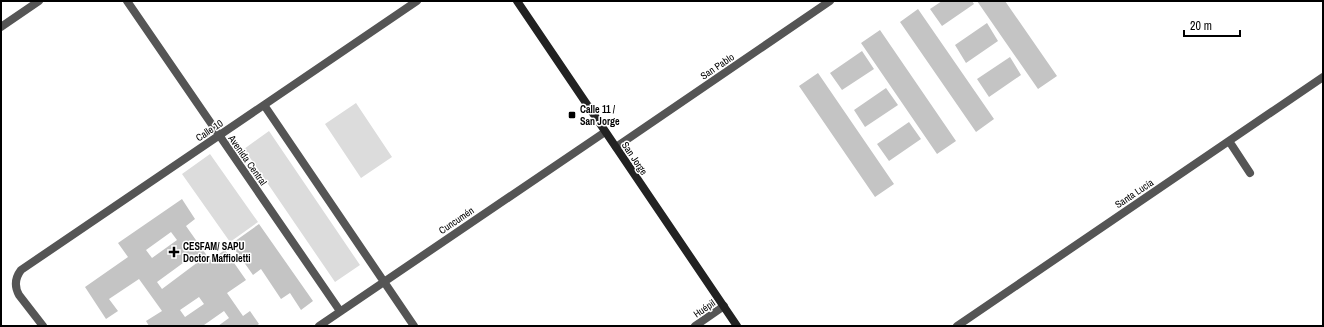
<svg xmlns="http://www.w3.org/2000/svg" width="1324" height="327" viewBox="0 0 1324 327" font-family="'Archivo Narrow',sans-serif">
  <rect width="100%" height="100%" fill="#fff"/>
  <path fill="#dcdcdc" d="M356,103L392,157L361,178L325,124Z
    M269,131L360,265L335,282L244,149Z
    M210,154L258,222L230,242L182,174Z"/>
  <path fill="#c4c4c4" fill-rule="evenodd" d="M942,1H972L974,4L942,26L930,9Z
    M977,1H1005L1057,76L1038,89Z
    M918,9L994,119L976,132L900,22Z
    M987,23L998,41L966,63L955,45Z
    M880,30L956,141L937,154L861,43Z
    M862,51L874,69L842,90L830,73Z
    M1010,57L1021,75L989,97L977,79Z
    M818,73L894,184L875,197L799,86Z
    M886,88L898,105L865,127L854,110Z
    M909,122L921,139L889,161L877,144Z
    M182,199L195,219L186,226L210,260L225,250L246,280L227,293L243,316L250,311L259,324L256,326H218L229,318L224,311L204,325V326H149L146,321L162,311L139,279L109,299L118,311L106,319L85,287L128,257L118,243ZM171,232L177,240L152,258L146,250ZM194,255L198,262L162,289L157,282ZM199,297L204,304L185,317L180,310Z
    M259,224L313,301L301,310L290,293L281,299L261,269L253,275L231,244Z"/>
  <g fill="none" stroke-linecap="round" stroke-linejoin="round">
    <path stroke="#555" stroke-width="8" d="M127,1L340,311
      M1,27L39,1
      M264,105L414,326
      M1229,141L1250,173
      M616,147L830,1
      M43,326L19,295C14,286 15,278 21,270L417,1
      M319,326L605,132
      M695,326L724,306
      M957,326L1323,77"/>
    <path stroke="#222" stroke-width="8" d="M517,1L737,326"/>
  </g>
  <g fill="#000" stroke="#fff" stroke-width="1.5">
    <rect x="568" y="111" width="8" height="8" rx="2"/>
    <path d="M172 246h4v4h4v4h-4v4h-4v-4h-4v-4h4z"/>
  </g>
  <g text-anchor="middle" stroke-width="3" stroke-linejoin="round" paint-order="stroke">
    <g font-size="10" fill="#000" stroke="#fff">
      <text transform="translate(717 66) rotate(-34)" y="4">San Pablo</text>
      <text transform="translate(209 130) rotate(-34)" y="4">Calle 10</text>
      <text transform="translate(635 158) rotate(56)" y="4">San Jorge</text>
      <text transform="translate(248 160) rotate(55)" y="4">Avenida Central</text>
      <text transform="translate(1134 193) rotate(-34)" y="4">Santa Lucía</text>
      <text transform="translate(456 220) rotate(-34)" y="4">Cuncumén</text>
      <text transform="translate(704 308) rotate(-34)" y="4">Huépil</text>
    </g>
    <g font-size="10" font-weight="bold" fill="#000" stroke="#fff" text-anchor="start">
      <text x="580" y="113">Calle 11 /<tspan x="580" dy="12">San Jorge</tspan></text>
      <text x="183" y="250">CESFAM/ SAPU<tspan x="183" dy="12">Doctor Maffioletti</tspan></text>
    </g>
  </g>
  <rect width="1324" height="327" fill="none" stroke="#000000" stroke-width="4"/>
  <path d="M1184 30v6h56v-6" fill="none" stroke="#000000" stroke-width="2"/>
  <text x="1190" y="30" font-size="12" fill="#000000" stroke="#ffffff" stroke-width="3" paint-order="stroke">20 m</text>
</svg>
